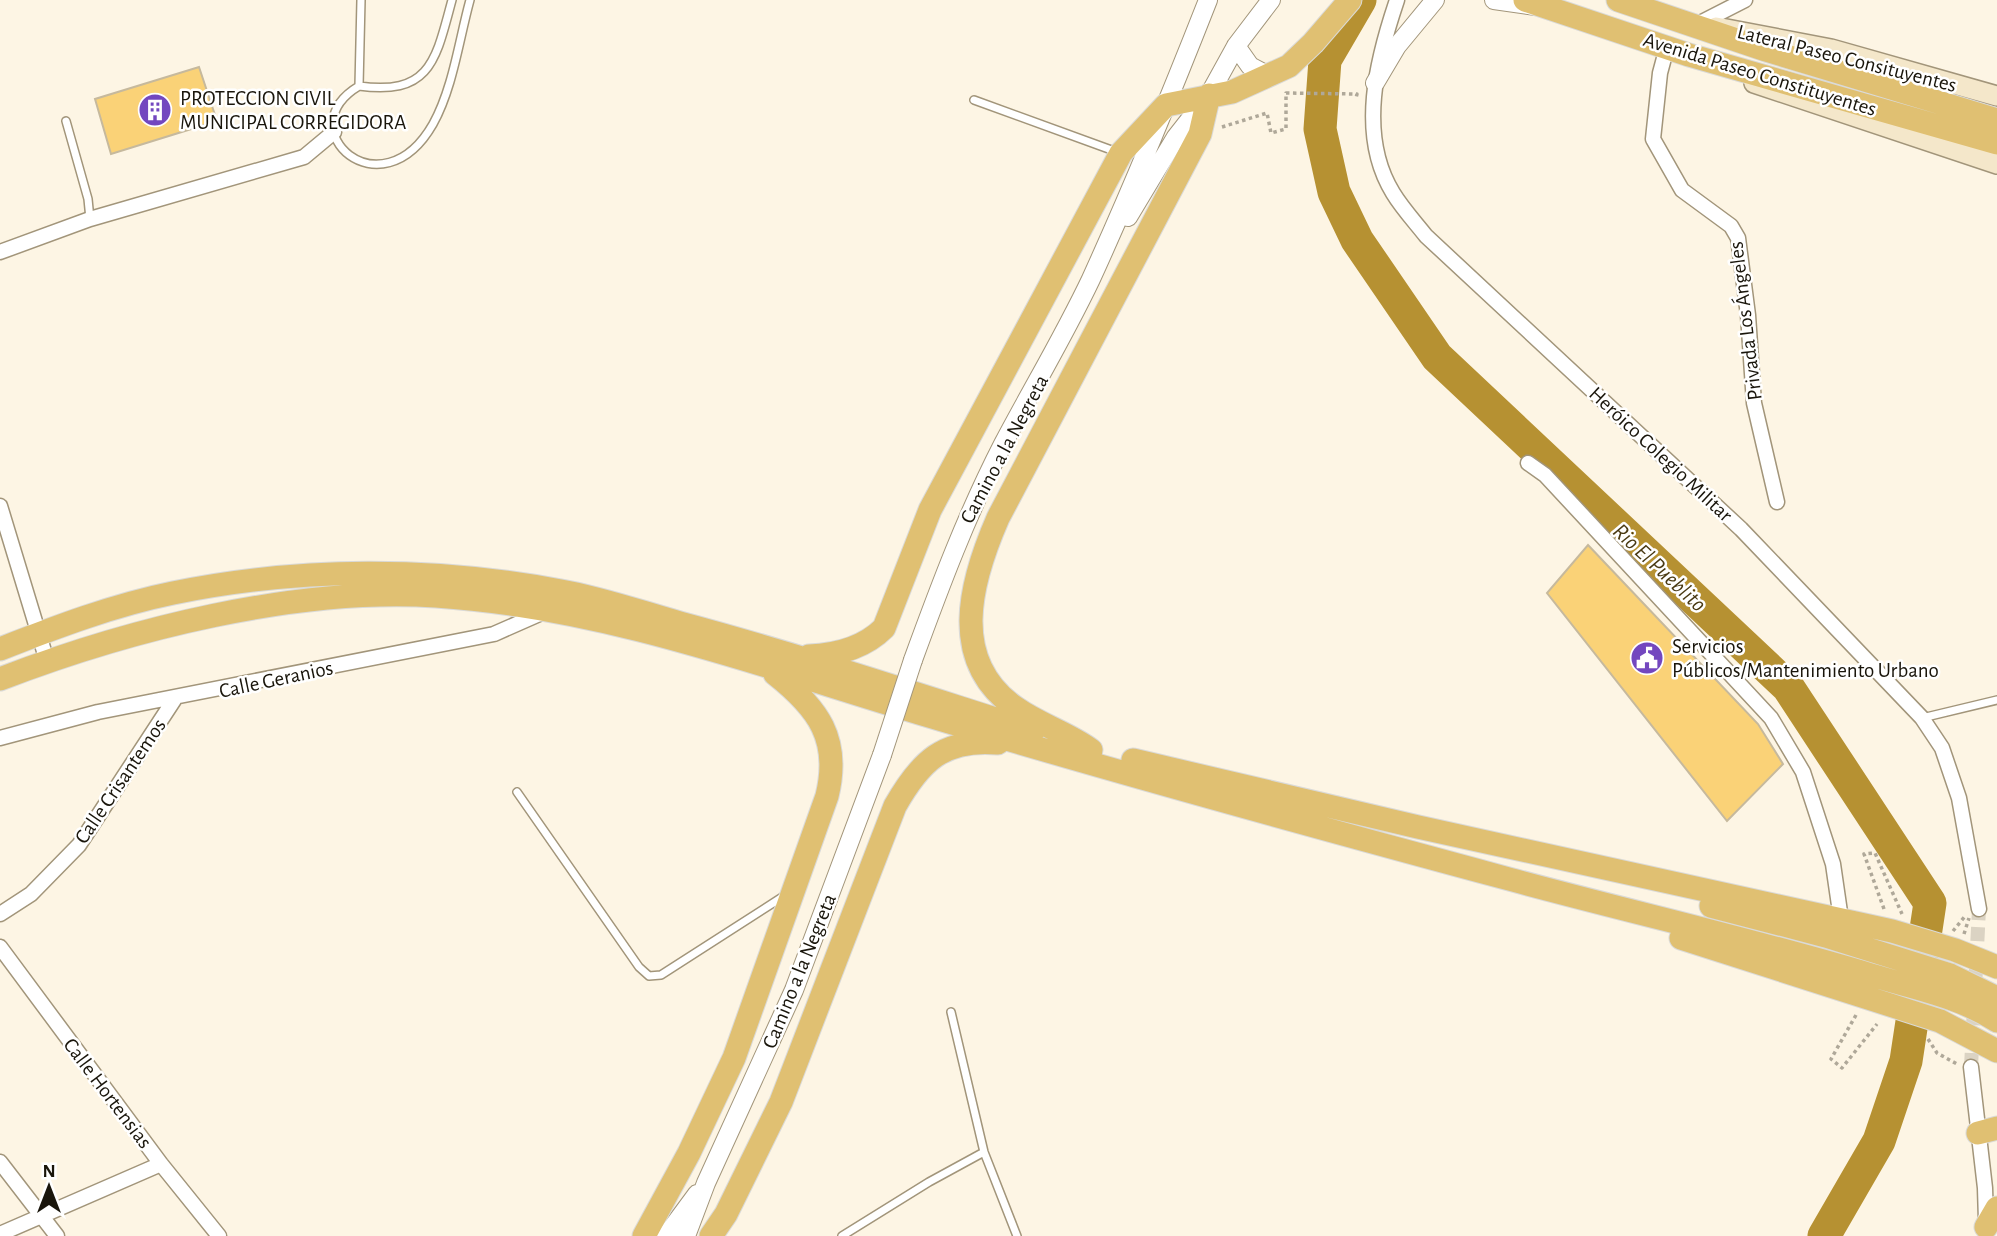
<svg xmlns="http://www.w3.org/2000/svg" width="1997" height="1236" viewBox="0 0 1997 1236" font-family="'Alegreya Sans',sans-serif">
  <rect width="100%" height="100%" fill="#fdf5e4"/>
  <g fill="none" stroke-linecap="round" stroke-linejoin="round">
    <path stroke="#b69132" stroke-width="33" d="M1360,0L1325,60L1320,129L1334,192L1357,240L1437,357L1788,687L1930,903L1906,1061L1879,1141L1824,1236"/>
  </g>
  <path fill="#fad277" stroke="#c6b99d" stroke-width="2" d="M199,67L217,121L111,154L95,99Z
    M1588,545L1758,724L1783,764L1727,821L1547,593Z"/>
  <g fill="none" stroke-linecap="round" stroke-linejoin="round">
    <path stroke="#dbd3c3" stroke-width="14" stroke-dasharray="14 7" stroke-linecap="butt" d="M1971,1067L1979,909"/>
    <defs>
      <path id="service" d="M452,0C436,59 431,96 359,86C287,129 381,215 433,124C453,88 459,40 470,0
        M359,86L361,0
        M974,100L1117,152
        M66,121L88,199L90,219
        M1922,718L1997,700
        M517,792L639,967L649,976L661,975L784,896
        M951,1012L984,1152L1017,1236
        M842,1236L929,1182L984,1152"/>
      <path id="minor" d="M1397,0C1377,59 1357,135 1393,193C1402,208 1415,222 1426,236L1741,529L1922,718L1942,748L1959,798L1979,909
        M1696,25L1745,0
        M1667,47L1660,73L1653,139L1682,190L1731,226L1738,238L1748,315L1754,403L1777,502
        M0,252L90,219L304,157L334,132
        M1528,463L1545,475L1771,718L1803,772L1833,864L1841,919
        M0,506L47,661
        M0,738L98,712L494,634L546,611
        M0,914L31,894L79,845L174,700
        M0,947L161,1164L219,1236
        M1971,1067L1985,1188L1986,1221
        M0,1162L57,1236
        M0,1234L161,1164"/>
      <path id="tertiary" d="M1494,0L1536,6
        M1236,46L1250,66L1269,76
        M1375,83L1397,46L1435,0
        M1128,217L1176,137L1209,95L1236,46L1271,0
        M913,660C940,586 967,514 1003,444C1032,389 1064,336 1091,279C1133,187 1171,94 1208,0
        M666,1236L697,1194
        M686,1236L706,1183L794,990L882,755"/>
      <path id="secondary" d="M1716,27L1831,49L1997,96
        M1754,83L1997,164"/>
      <path id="trunk" d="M1525,0L1689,55L1997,143
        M1618,0L1766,50L1997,120
        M0,649C56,627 114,605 173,593C300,567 434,567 561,591C601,598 641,612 680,623C799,655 916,694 1033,731
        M809,656C836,655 864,648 884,628L930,510L1121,153L1166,105L1232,92L1289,66L1313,43L1350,0
        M0,679C130,629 296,587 436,596C605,607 768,668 929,716C1122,774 1316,827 1509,879C1630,912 1752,939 1871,975C1914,988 1959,996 1997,1021
        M1091,750C1068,733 1040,725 1016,708C948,661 970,582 998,518L1200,134L1209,95
        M1133,760L1418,827L1892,931L1955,950L1997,967
        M1711,906L1826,936L1950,975L1997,998
        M1681,938L1940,1021L1997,1051
        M1978,1133L1997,1128
        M1986,1227L1997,1208
        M644,1236L689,1153L734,1058L827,796C841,739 818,708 775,674
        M711,1236L726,1214L781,1102L895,806C920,762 943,738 998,743"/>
    </defs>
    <use href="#service" stroke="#a2957a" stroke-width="10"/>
    <use href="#minor" stroke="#a2957a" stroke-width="17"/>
    <use href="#tertiary" stroke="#a2957a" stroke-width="20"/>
    <use href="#secondary" stroke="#a2957a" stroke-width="22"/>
    <use href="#trunk" stroke="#dadad8" stroke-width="25"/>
    <path stroke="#afa899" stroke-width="3.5" stroke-dasharray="3.5 3.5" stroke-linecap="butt" d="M1222,127L1267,113L1271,133L1286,129V93L1357,94L1356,98
      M1884,909L1864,854L1875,853L1902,914
      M1953,931L1966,915
      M1964,934L1969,918
      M1856,1015L1831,1059L1842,1068L1877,1024
      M1928,1039L1937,1053L1957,1064"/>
    <use href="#service" stroke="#fff" stroke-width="7"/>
    <use href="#minor" stroke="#fff" stroke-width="14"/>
    <use href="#tertiary" stroke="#fff" stroke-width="18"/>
    <use href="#secondary" stroke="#f4e7ca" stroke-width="19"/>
    <use href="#trunk" stroke="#e0c072" stroke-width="23"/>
    <defs>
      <path id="tertiary-bridge" d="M882,755L913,660"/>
    </defs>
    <use href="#tertiary-bridge" stroke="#a2957a" stroke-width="20" stroke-linecap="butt"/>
    <use href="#tertiary-bridge" stroke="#fff" stroke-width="18"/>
  </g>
  <defs>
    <symbol id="building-disc" viewBox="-11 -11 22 22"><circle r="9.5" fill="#7347bf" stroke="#fff"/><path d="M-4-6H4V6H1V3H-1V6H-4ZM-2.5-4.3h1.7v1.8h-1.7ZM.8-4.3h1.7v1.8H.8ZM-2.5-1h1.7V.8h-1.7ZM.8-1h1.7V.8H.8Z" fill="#fff"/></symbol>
    <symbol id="civic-disc" viewBox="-11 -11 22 22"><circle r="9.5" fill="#7347bf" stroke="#fff"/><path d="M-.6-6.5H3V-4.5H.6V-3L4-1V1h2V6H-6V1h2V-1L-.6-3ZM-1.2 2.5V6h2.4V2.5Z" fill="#fff"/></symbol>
  </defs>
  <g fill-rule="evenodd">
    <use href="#building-disc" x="136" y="91" width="38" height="38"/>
    <use href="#civic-disc" x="1628" y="639" width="38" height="38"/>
  </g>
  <g text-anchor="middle" stroke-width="5" stroke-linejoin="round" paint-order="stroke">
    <g font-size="21" fill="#19150b" stroke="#fff">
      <text transform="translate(1847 58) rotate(14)" y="7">Lateral Paseo Consituyentes</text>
      <text transform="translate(1760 74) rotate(17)" y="7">Avenida Paseo Constituyentes</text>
      <text transform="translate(1745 321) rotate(-97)" y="7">Privada Los Ángeles</text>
      <text transform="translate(1004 449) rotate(-62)" y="7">Camino a la Negreta</text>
      <text transform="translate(1661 454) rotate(43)" y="7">Heróico Colegio Militar</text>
      <text transform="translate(276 679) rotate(-12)" y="7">Calle Geranios</text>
      <text transform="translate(120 781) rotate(-56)" y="7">Calle Crisantemos</text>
      <text transform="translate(799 971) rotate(-68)" y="7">Camino a la Negreta</text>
      <text transform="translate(108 1093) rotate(53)" y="7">Calle Hortensias</text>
    </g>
    <g font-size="21" fill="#19150b" stroke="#fff" text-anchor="start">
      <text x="180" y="105">PROTECCION CIVIL<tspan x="180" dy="24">MUNICIPAL CORREGIDORA</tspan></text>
      <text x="1672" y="653">Servicios<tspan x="1672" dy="24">Públicos/Mantenimiento Urbano</tspan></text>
    </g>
    <g font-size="23" font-style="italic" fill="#4a3a13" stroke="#fff">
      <text transform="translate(1660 567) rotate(43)" y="8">Rio El Pueblito</text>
    </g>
  </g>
  <g transform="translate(49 1187)" stroke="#ffffff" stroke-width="5" paint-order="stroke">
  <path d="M0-5L12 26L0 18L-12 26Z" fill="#19150b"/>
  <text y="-10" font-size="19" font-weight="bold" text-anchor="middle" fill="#19150b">N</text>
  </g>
</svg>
